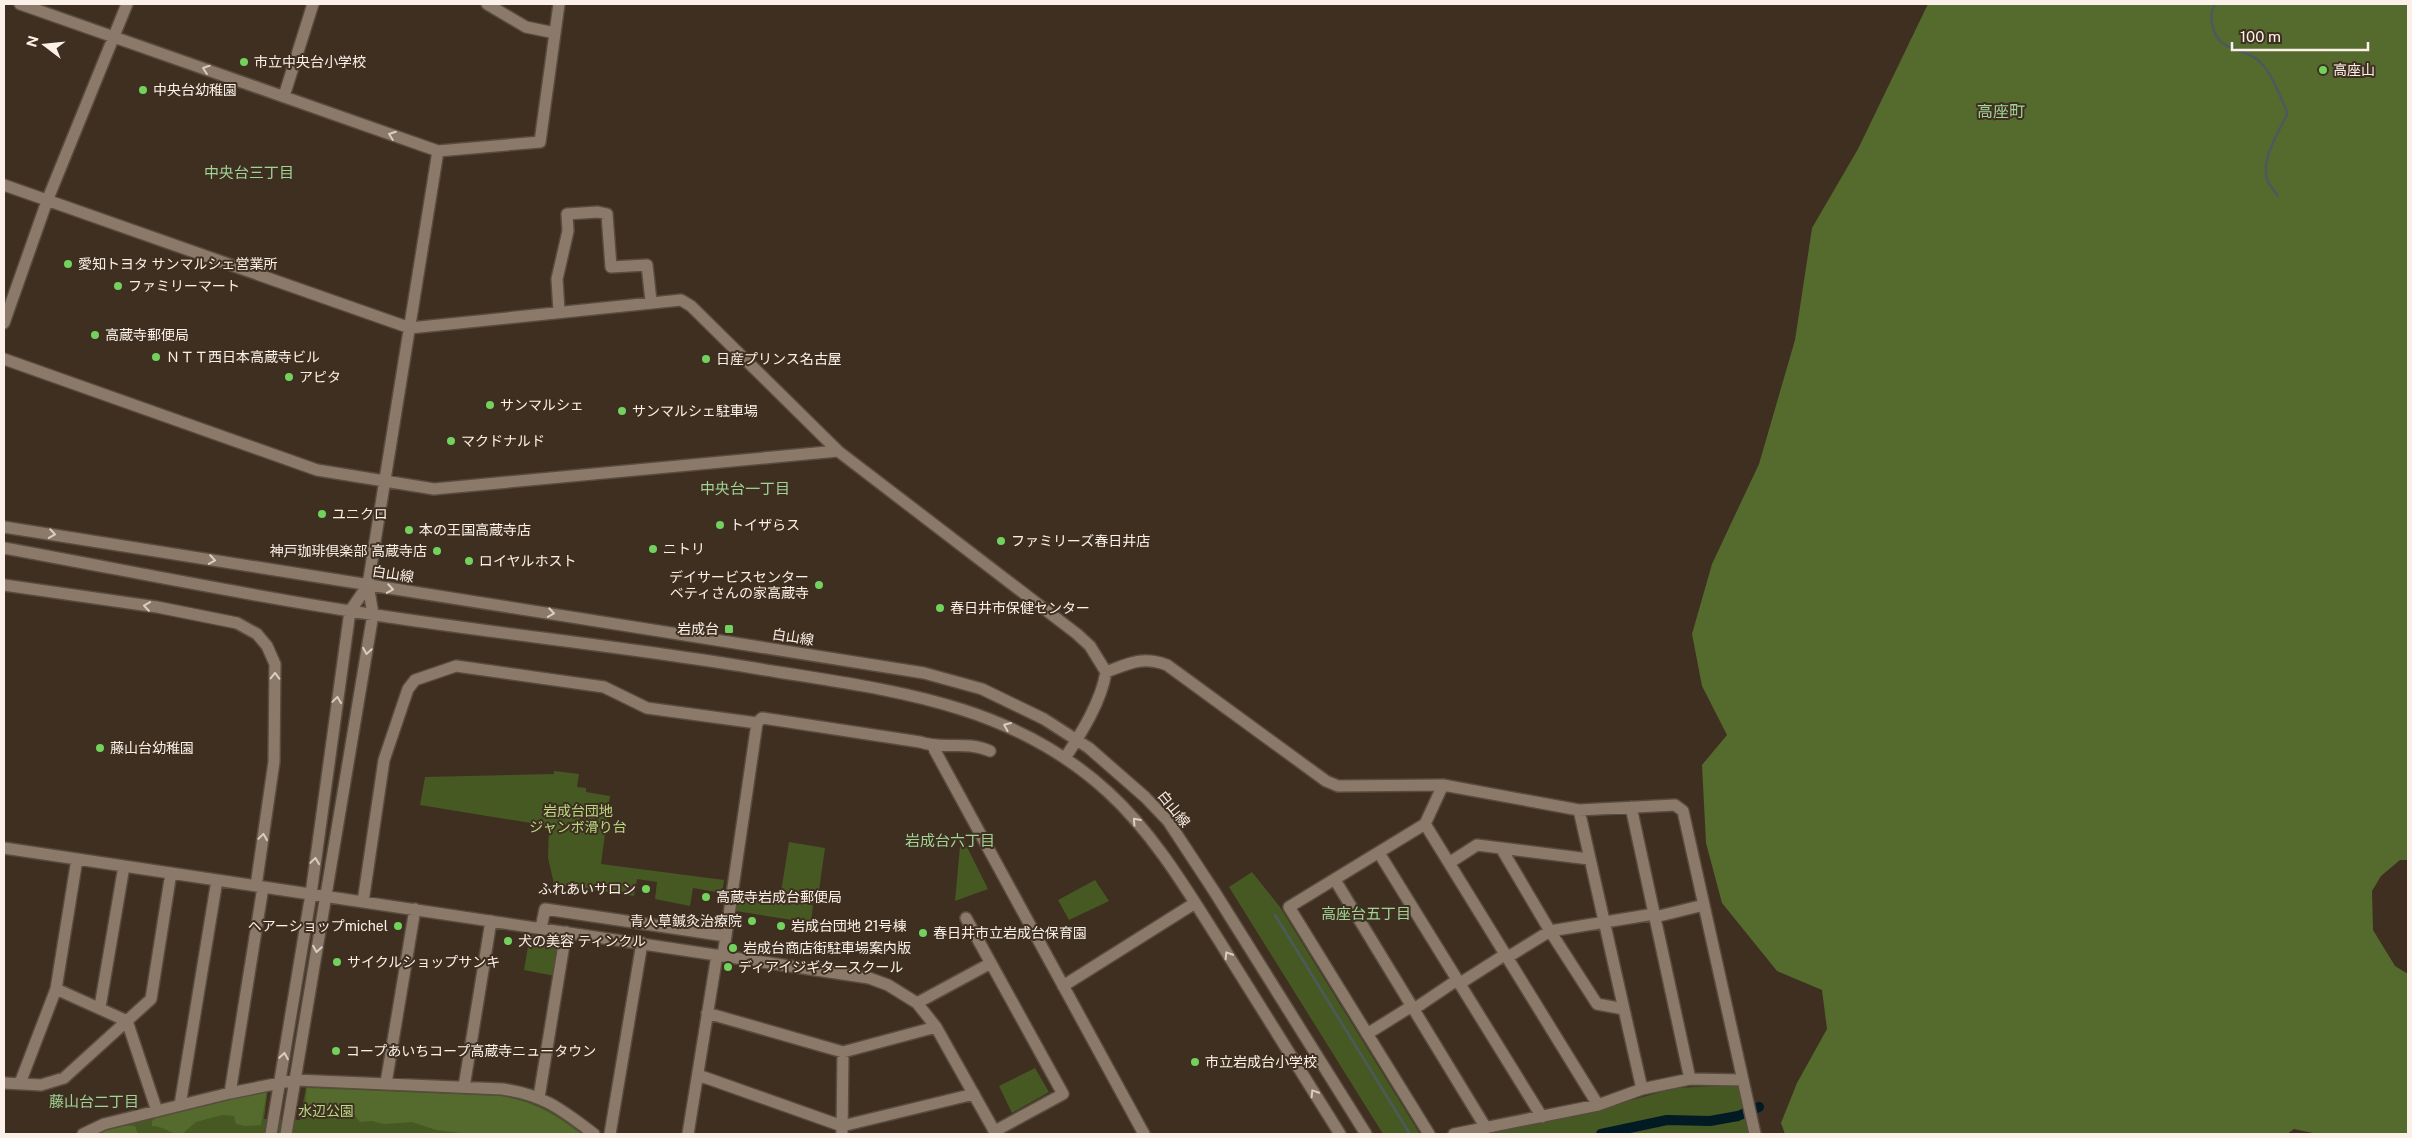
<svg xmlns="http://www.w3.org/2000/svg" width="2412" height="1138" viewBox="0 0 2412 1138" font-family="'Public Sans','Noto Sans JP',sans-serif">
  <rect width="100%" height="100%" fill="#3e2f21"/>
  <path fill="#475922" d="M554,771L579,774L577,787L586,788V792L610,796L601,864L724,880L722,893L693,888L690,906L655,899L657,882L637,879L634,896L554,884L548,858L549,826L420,805L425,777L554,774Z
    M961,835L988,889L955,901Z
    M789,842L825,848L817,904L780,898Z
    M1252,872L1280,907L1420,1134H1383L1229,887Z
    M1095,880L1109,901L1069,920L1058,900Z
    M737,894L813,905L811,923L736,911Z
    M530,935L560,939L555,976L524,970Z
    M1035,1068L1049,1092L1012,1113L999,1086Z
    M1736,1085L1740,1089L1750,1134H1485L1606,1107L1676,1088Z
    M306,1087L500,1095C533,1100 557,1113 584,1134H92L100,1130L268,1088L264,1119L300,1120Z"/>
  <path fill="#556b2d" d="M1928,4H2408V860H2400L2381,876L2372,891L2373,930L2395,966L2408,974V1134H2318L2294,1129L2287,1134H1785L1781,1123L1797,1083L1827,1029L1822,990L1777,971L1722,903L1706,843L1702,765L1727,735L1702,686L1692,634L1712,564L1759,464L1795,340L1812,228L1858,149Z
    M307,1088L500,1096C533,1101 555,1114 581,1134H471L436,1130L412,1122L384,1124L372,1121L360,1122L353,1113L331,1105L321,1111L305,1107Z
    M267,1090L261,1125L245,1126L236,1124L234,1116L222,1115L196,1122L182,1134C168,1134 165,1126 152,1126V1121L157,1117Z
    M122,1125L135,1126L138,1134H96Z"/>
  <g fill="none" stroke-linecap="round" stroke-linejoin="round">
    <path stroke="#4c5a5e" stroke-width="2.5" d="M2215,4C2212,9 2211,16 2212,23C2217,53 2239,45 2258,60C2272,72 2279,95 2287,111V115C2278,132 2261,160 2267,179C2269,185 2274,191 2278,196
      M1275,915L1410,1134"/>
    <path stroke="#011a23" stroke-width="10" d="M1601,1134L1667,1120L1710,1121L1738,1116L1759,1107"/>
    <defs>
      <path id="minor" d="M20,4L438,151L540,142L559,4
        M487,4L526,27L555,33
        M284,96L313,4
        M4,185L410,328L681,300L691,306L838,451L1077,634L1090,646L1106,672C1101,702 1082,732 1065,758
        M559,311L557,279L568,231L567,214L598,212L607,214L611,267L647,265L651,301
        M4,323L47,201L127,4
        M4,359L317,470L434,489L838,451
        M4,527L924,673L982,689L1044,719L1089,748L1145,797L1168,821L1214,891L1366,1134
        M4,548C119,569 234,593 350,611C486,633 624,646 760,669C887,690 1009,701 1108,792C1154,834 1187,890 1220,942C1260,1006 1300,1070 1340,1134
        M4,585L157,607L237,623L257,634L267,646L275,664L274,762L256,886
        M1106,672C1130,663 1142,656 1167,665L1326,781L1338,786L1443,785L1579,810L1675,805L1683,811L1755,1134
        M933,747L1144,1134
        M1631,807L1690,1079
        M1579,810L1642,1089
        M1425,824L1598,1105
        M4,848L869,978L888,985L917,1003L936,1027L996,1134
        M1501,848L1550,931L1597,1004L1624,1009
        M1379,853L1542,1117
        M1449,863L1477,845L1589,859
        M1335,880L1486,1128
        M363,902L384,760L408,689L415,680L456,666L604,687L647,708L757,723L762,718L920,742C942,750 966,740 990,751
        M1655,917L1704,905
        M966,918L1063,1094L995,1131
        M541,928L545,909L726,936
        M723,956L757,723
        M1508,957L1550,931L1654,914
        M1459,984L1506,954
        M1063,986L1195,903
        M56,989L127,1021L157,1111
        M917,1003L991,963
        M100,1007L124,866
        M1414,1009L1457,980
        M707,1013L843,1052L936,1027
        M1367,1034L1412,1006
        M698,1075L842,1126L974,1094
        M4,1083L41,1085L64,1078L151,999L171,873
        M20,1083L56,989L77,859
        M386,1083L415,909
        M464,1087L491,921
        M230,1093L263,887
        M539,1097L566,932
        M180,1105L217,880
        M83,1134L104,1124L230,1093L295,1080L502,1089C544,1095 561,1109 594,1134
        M271,1134L311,894L350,611L368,585
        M286,1134L373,614L368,585L438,151
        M610,1134L642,943
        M688,1134L717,955
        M842,1134L843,1052
        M1429,1134L1289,907L1425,824L1443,785
        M1454,1134L1598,1105L1642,1089L1690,1079L1743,1080"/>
    </defs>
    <use href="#minor" stroke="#584b3f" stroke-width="14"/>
    <use href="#minor" stroke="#8b7a6a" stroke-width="11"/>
  </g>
  <defs><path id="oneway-chevron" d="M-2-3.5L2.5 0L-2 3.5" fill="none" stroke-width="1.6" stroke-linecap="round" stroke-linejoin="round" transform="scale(1.25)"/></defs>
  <g stroke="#d9cdc2">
    <use href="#oneway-chevron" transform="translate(206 69) rotate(-161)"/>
    <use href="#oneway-chevron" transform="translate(392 135) rotate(-160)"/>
    <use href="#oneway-chevron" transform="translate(52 534) rotate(9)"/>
    <use href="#oneway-chevron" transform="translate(212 560) rotate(9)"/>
    <use href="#oneway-chevron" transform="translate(390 589) rotate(9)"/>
    <use href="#oneway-chevron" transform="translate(147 606) rotate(-172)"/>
    <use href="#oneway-chevron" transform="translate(551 613) rotate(9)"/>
    <use href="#oneway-chevron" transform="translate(367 651) rotate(99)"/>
    <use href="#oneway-chevron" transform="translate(275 676) rotate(-89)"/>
    <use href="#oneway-chevron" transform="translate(337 700) rotate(-82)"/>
    <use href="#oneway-chevron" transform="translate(1007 726) rotate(-157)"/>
    <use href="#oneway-chevron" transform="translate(1136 821) rotate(-132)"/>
    <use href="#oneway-chevron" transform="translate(263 837) rotate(-82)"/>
    <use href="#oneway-chevron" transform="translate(315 861) rotate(-82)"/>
    <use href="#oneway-chevron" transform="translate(317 949) rotate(99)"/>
    <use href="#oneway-chevron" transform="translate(1228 955) rotate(-122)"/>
    <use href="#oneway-chevron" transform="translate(284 1056) rotate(-81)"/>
    <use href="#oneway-chevron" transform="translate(1314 1093) rotate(-122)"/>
  </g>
  <g fill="#72d25d" stroke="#3e2f21" stroke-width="2">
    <circle cx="244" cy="62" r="5"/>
    <circle cx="2323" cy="70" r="5"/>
    <circle cx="143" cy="90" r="5"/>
    <circle cx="68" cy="264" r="5"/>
    <circle cx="118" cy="286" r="5"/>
    <circle cx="95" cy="335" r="5"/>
    <circle cx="156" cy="357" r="5"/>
    <circle cx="706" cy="359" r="5"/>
    <circle cx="289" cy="377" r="5"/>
    <circle cx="490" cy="405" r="5"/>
    <circle cx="622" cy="411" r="5"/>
    <circle cx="451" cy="441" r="5"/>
    <circle cx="322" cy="514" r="5"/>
    <circle cx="720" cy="525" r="5"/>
    <circle cx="409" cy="530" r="5"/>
    <circle cx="1001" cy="541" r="5"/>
    <circle cx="653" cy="549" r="5"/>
    <circle cx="437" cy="551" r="5"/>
    <circle cx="469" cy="561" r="5"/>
    <circle cx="819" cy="585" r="5"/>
    <circle cx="940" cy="608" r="5"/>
    <rect x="724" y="624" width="10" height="10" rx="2.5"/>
    <circle cx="100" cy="748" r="5"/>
    <circle cx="646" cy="889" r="5"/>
    <circle cx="706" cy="897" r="5"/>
    <circle cx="752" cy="921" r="5"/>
    <circle cx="398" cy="926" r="5"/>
    <circle cx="781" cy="926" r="5"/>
    <circle cx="923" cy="933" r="5"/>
    <circle cx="508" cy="941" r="5"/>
    <circle cx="733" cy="948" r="5"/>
    <circle cx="337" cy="962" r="5"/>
    <circle cx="728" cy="967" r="5"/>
    <circle cx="336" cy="1051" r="5"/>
    <circle cx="1195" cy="1062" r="5"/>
  </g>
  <g text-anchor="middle" stroke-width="4" stroke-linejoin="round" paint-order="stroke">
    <g font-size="14" fill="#fbf1e8" stroke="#3e2f21" text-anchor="start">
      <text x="254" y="67">市立中央台小学校</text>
      <text x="2333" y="75">高座山</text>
      <text x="153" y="95">中央台幼稚園</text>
      <text x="78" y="269">愛知トヨタ サンマルシェ営業所</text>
      <text x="128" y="291">ファミリーマート</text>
      <text x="105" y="340">高蔵寺郵便局</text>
      <text x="166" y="362">ＮＴＴ西日本高蔵寺ビル</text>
      <text x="716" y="364">日産プリンス名古屋</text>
      <text x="299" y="382">アピタ</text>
      <text x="500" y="410">サンマルシェ</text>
      <text x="632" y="416">サンマルシェ駐車場</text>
      <text x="461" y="446">マクドナルド</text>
      <text x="332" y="519">ユニクロ</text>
      <text x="730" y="530">トイザらス</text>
      <text x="419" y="535">本の王国高蔵寺店</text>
      <text x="1011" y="546">ファミリーズ春日井店</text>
      <text x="663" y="554">ニトリ</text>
      <text x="427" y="556" text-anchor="end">神戸珈琲倶楽部 高蔵寺店</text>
      <text x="479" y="566">ロイヤルホスト</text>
      <text x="809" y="582" text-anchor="end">デイサービスセンター<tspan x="809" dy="16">ベティさんの家高蔵寺</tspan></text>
      <text x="950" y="613">春日井市保健センター</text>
      <text x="719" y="634" text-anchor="end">岩成台</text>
      <text x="110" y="753">藤山台幼稚園</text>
      <text x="636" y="894" text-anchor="end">ふれあいサロン</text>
      <text x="716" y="902">高蔵寺岩成台郵便局</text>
      <text x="742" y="926" text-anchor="end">青人草鍼灸治療院</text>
      <text x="388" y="931" text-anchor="end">ヘアーショップmichel</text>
      <text x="791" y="931">岩成台団地 21号棟</text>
      <text x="933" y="938">春日井市立岩成台保育園</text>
      <text x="518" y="946">犬の美容 ティンクル</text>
      <text x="743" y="953">岩成台商店街駐車場案内版</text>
      <text x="347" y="967">サイクルショップサンキ</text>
      <text x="738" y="972">ディアイジギタースクール</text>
      <text x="346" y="1056">コープあいちコープ高蔵寺ニュータウン</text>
      <text x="1205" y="1067">市立岩成台小学校</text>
    </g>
    <g font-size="14" fill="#fbf1e8" stroke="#3e2f21">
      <text transform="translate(393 574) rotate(9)" y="5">白山線</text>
      <text transform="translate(793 637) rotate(9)" y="5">白山線</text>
      <text transform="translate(1174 809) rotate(51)" y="5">白山線</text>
    </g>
    <g font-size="14" fill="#b9da81" stroke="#3e2f21">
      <text x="578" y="816">岩成台団地<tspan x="578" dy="16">ジャンボ滑り台</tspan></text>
      <text x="326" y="1116">水辺公園</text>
    </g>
    <g font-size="15" fill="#a0d395" stroke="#3e2f21">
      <text x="249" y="178">中央台三丁目</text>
      <text x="745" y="494">中央台一丁目</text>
      <text x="950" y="846">岩成台六丁目</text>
      <text x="1366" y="919">高座台五丁目</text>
      <text x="94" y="1107">藤山台二丁目</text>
    </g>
    <g font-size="16" fill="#a0d395" stroke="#3e2f21">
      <text x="2001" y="117">高座町</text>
    </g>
  </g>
  <rect width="2412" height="1138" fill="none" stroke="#fbf1e8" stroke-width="10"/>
  <g transform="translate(45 45) rotate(286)" stroke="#3e2f21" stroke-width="4" paint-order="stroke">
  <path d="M0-4L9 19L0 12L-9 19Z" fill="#fbf1e8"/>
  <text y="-8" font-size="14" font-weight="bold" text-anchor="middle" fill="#fbf1e8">N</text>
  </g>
  <path d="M2232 42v8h136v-8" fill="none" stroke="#fbf1e8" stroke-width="2.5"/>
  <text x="2240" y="42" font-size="15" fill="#fbf1e8" stroke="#3e2f21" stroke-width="4" paint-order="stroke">100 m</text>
</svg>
